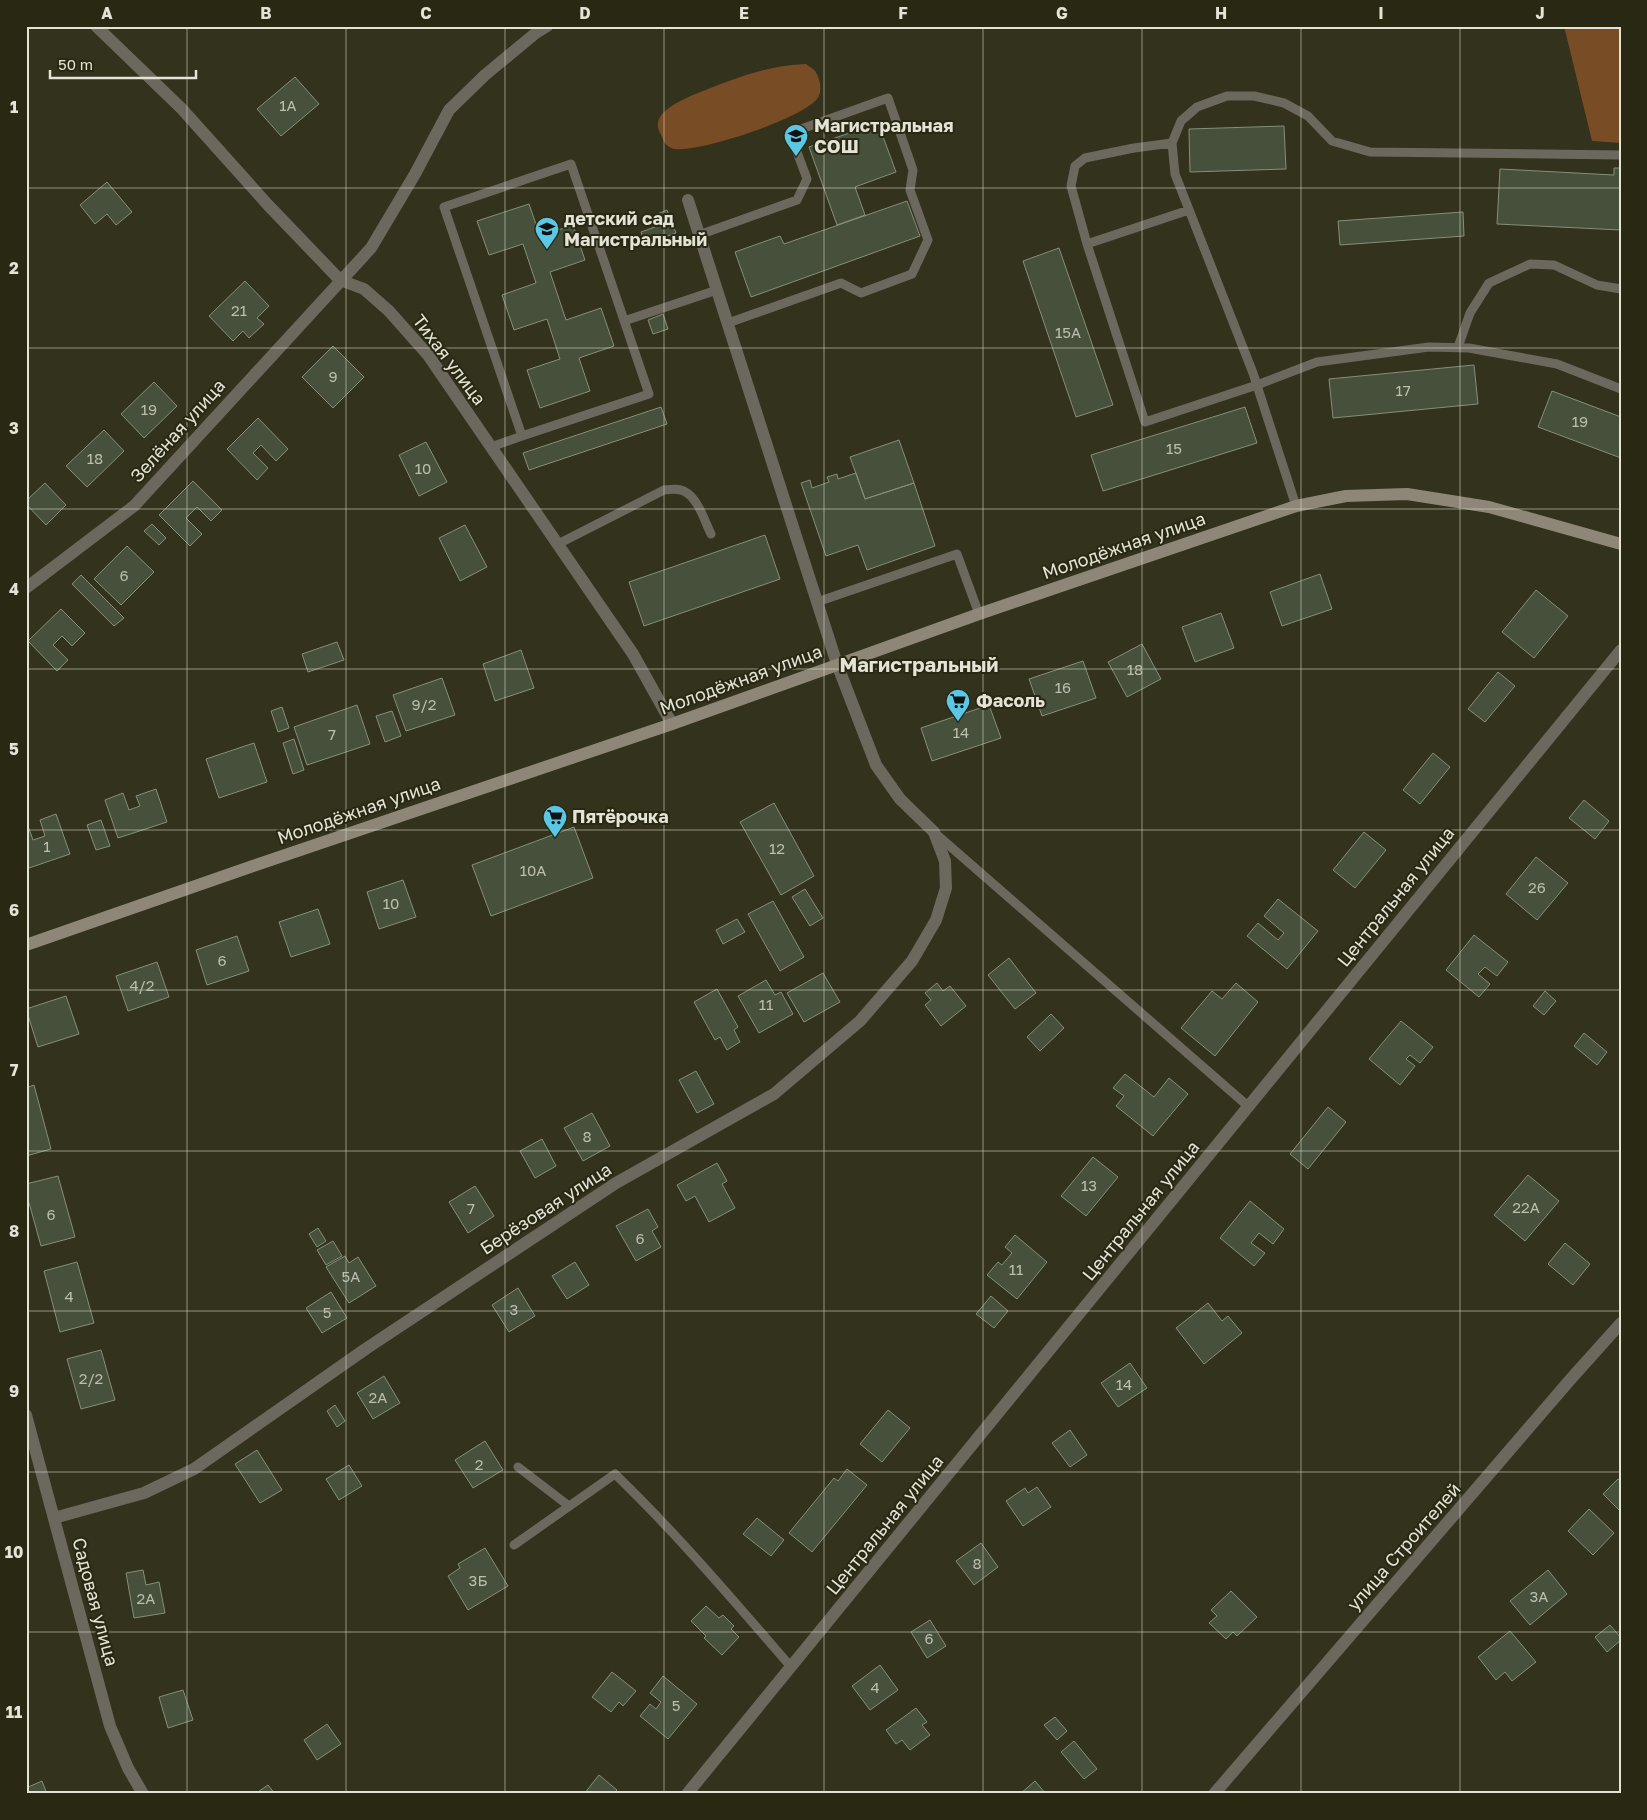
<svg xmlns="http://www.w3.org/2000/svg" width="1647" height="1820" viewBox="0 0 1647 1820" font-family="'Golos Text',sans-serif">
  <rect width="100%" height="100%" fill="#33321d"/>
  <path fill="#784c25" d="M1564,26H1621V143L1592,141Z
    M806,64C808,66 813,68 815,71C820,78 823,92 817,99C801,119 701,152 675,149C668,148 664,143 662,137C661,134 658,130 658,126C656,109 690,96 703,91C736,78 770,65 806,64Z"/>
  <path fill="#46503b" stroke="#858f79" d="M295,77L319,104L281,136L257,109Z
    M878,123L896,172L855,187L865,215L837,225L809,147Z
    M1284,126L1286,169L1190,172L1189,129Z
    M1614,168H1621V230L1497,224L1500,169L1614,175Z
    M107,182L132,212L116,225L107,214L95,224L80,205Z
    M907,201L920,236L751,297L735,252L780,236L784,244Z
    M529,204L540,236L573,225L585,260L550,272L566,320L601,308L614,346L579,358L590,391L540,408L527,370L560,359L547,319L514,330L502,295L536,283L523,244L489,255L477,221Z
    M667,210L676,233L645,244L641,232L655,227L650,217Z
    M1463,212L1464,236L1340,245L1338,221Z
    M1059,248L1113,405L1076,417L1023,261Z
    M245,281L269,306L257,318L264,324L249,338L243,331L233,341L209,316Z
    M663,314L668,329L653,334L648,320Z
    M333,346L364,377L333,408L302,377Z
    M1474,365L1478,404L1333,418L1329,379Z
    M154,382L177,406L144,438L121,414Z
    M1552,391L1621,417V458L1538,427Z
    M661,407L667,424L529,470L523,453Z
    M1245,407L1257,443L1103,491L1091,455Z
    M258,418L288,449L276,461L261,445L253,453L268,468L257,480L227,449Z
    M104,430L124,451L87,487L66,466Z
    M899,440L914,483L865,499L850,457Z
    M426,442L447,482L419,496L399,455Z
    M856,473L865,499L914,483L935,546L867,570L858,545L826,556L801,483L810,480L812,488L829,482L827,477L837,474L838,479Z
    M193,481L222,510L211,521L197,507L186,518L202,534L190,546L159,515Z
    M45,483L66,505L46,525L26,504V501Z
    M152,524L166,538L159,545L144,531Z
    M465,525L487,567L460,581L439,538Z
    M765,535L780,579L644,626L629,582Z
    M127,546L154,572L121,605L94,579Z
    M1320,574L1332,609L1282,626L1270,592Z
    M81,575L124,618L114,626L72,584Z
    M1536,590L1568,616L1534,658L1502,632Z
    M61,609L85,633L72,646L62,636L53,645L68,660L57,671L28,641Z
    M1221,613L1234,648L1195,662L1182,627Z
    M337,642L344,660L308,672L302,654Z
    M1142,644L1161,679L1127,697L1108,662Z
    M521,650L534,688L495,701L483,664Z
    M1083,661L1096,698L1042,716L1029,679Z
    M1498,672L1515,686L1485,722L1468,709Z
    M442,678L455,715L406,731L393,695Z
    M357,705L370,744L307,765L294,727Z
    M989,705L1001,738L932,761L921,728Z
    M282,707L289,728L278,732L271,711Z
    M392,711L401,736L385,742L376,716Z
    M294,739L304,770L293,774L283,743Z
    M254,743L267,782L219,798L206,759Z
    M1433,753L1450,767L1420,804L1403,790Z
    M156,789L167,822L118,838L105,800L123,793L129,810L140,806L136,796Z
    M1584,800L1609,821L1595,839L1569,818Z
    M774,803L814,876L781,895L740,822Z
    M56,814L70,854L26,869V827L28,826L33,840L45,836L40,820Z
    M101,820L110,846L96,850L87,825Z
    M574,827L593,878L491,916L472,865Z
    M1364,832L1386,850L1355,888L1333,870Z
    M1536,857L1568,883L1537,920L1506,894Z
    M403,880L416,917L379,929L367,892Z
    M805,889L823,918L810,926L792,897Z
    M1278,899L1318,931L1287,969L1247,936L1258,923L1278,940L1284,933L1264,916Z
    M773,901L804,957L780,971L748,914Z
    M318,909L330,944L291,957L279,922Z
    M737,919L745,932L723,944L716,930Z
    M1474,935L1508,962L1497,976L1485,967L1478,974L1490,984L1479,997L1446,970Z
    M237,936L249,971L207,985L196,950Z
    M1009,958L1036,993L1015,1009L988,975Z
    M157,962L169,997L128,1011L116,976Z
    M823,973L840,1002L804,1022L787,993Z
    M766,980L775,995L781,992L793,1014L759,1033L738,996Z
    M937,983L943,991L950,986L966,1006L941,1026L925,1005L931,1000L925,993Z
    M1236,983L1258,1002L1215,1056L1181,1028L1212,991L1222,999Z
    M717,989L738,1027L734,1030L740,1042L727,1050L720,1037L715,1040L694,1002Z
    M1545,991L1556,1001L1544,1015L1533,1006Z
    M66,996L79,1034L38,1047L26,1009Z
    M1051,1014L1064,1028L1040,1051L1027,1037Z
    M1401,1021L1433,1047L1420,1063L1410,1055L1406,1059L1415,1066L1400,1085L1369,1059Z
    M1584,1033L1607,1052L1597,1065L1574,1046Z
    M696,1071L714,1104L697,1113L679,1080Z
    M1125,1074L1154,1097L1169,1078L1188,1094L1153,1136L1116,1106L1124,1096L1113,1088Z
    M34,1085L51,1149L26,1156V1088Z
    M1328,1107L1346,1122L1308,1169L1290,1154Z
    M592,1113L610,1146L583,1161L564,1128Z
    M542,1139L556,1166L535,1178L520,1151Z
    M1093,1157L1118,1177L1086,1216L1061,1196Z
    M717,1163L727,1181L722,1184L735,1208L709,1222L695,1196L686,1201L677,1185Z
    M1528,1175L1559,1201L1525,1241L1494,1215Z
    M58,1176L75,1237L41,1246L26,1192V1184Z
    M475,1186L494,1216L468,1233L449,1202Z
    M1250,1201L1284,1229L1273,1244L1259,1233L1251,1243L1265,1253L1254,1266L1220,1238Z
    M648,1209L658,1227L652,1231L661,1247L636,1261L616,1226Z
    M318,1228L326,1241L317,1247L309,1234Z
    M1015,1235L1047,1262L1017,1299L987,1275L998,1262L1002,1265L1012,1253L1005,1247Z
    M333,1241L342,1256L326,1265L317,1250Z
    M1565,1243L1590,1264L1573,1285L1548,1264Z
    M345,1256L349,1263L358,1257L376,1286L349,1303L326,1267Z
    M77,1262L94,1323L60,1332L44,1271Z
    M575,1262L589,1285L567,1299L552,1276Z
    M518,1288L535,1316L509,1332L492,1305Z
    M331,1292L347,1318L322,1333L306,1308Z
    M991,1296L1008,1311L994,1328L976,1314Z
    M1208,1303L1222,1321L1228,1316L1242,1333L1204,1364L1176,1328Z
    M101,1350L115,1400L81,1409L67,1359Z
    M1130,1363L1147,1388L1118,1407L1101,1383Z
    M384,1376L400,1403L373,1419L357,1393Z
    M335,1405L345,1421L337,1427L327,1411Z
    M888,1410L910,1428L882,1462L860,1444Z
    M1070,1430L1087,1455L1070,1467L1052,1443Z
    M485,1441L503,1470L473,1488L455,1460Z
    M257,1450L282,1490L260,1503L235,1464Z
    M349,1465L362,1486L339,1500L326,1479Z
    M847,1469L867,1485L812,1552L789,1533L834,1478L838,1481Z
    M1618,1479L1621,1481V1512L1603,1494Z
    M1037,1487L1051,1507L1023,1526L1006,1501L1025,1488L1028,1493Z
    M1589,1509L1614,1533L1593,1555L1568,1531Z
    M757,1518L784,1540L771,1556L743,1534Z
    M981,1543L998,1567L974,1585L956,1561Z
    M485,1548L508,1586L468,1610L448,1576L460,1568L458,1564Z
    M143,1570L146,1585L159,1582L165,1613L134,1618L126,1573Z
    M1548,1570L1567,1594L1530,1625L1510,1601Z
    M1231,1591L1257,1617L1237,1636L1233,1632L1226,1639L1209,1623L1217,1616L1211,1610Z
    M706,1606L719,1618L723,1615L734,1626L731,1629L739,1637L722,1655L704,1638L706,1636L691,1621Z
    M930,1620L946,1646L927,1658L911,1632Z
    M1610,1625L1621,1638V1640L1607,1652L1595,1637Z
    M1510,1631L1536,1662L1512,1681L1505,1672L1496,1680L1478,1657Z
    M880,1665L898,1690L870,1710L852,1686Z
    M612,1672L636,1691L623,1706L619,1702L611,1712L592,1697Z
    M663,1676L697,1704L668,1739L640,1716L650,1704L656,1709L661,1702L650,1693Z
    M183,1690L193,1720L168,1728L159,1697Z
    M916,1708L927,1722L922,1725L930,1735L910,1750L902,1740L896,1744L886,1730Z
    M1055,1717L1067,1731L1057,1740L1044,1725Z
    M327,1724L341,1744L317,1760L304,1740Z
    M1074,1741L1097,1769L1084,1779L1061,1752Z
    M599,1775L617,1790L613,1794H584Z
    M42,1781L47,1794H26V1788Z
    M1035,1781L1046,1794H1020Z
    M268,1785L275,1794H255Z"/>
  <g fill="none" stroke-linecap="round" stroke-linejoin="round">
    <path stroke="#6d685e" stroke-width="9" d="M1189,210L1087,244L1145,422L1257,385L1317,362L1429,347L1469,348L1557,364L1621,389
      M699,235L797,200L807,179L790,133L888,98L913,170L910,190L928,240L912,274L861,293L841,283L728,323
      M1087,244L1071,186L1075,166L1085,158L1134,148L1172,143
      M624,321L717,290
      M1458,347L1470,313L1489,283L1530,264L1554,265L1597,285L1621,289
      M491,447L522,436L649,394L571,164L444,207L522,436
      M1296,506L1253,373L1175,174L1172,143L1181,121L1197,107L1227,96H1254L1284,103L1308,116L1332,141L1370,152L1621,155
      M558,544L664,490C672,489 681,488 687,493C699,501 705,522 711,534
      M817,602L957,554L979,614
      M936,834L1249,1107
      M518,1467L569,1506
      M514,1545L615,1474C678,1535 734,1601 791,1667"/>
    <path stroke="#6d685e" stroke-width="12" d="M96,26L182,109L268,205L340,280L364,289L389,311L428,355L633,654L672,724
      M26,588L134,506L371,248L415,174L449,110L485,75L537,32L547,26
      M26,1415L110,1726L128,1768L143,1794
      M54,1518L144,1493L194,1469L367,1348L616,1183L774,1094L860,1021L912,961L936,920L946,888L945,861L934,832L900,799L876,765L837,664L688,200
      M687,1794L1621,650
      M1214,1794L1569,1381L1621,1323"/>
    <path stroke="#8e8677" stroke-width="12" d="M26,945L253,866L672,724L979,614L1296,506L1346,496L1407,494L1489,507L1621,544"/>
  </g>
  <path fill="none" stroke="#e3e3d6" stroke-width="1" stroke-opacity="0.55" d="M187,26V1794M346,26V1794M505,26V1794M664,26V1794M824,26V1794M983,26V1794M1142,26V1794M1301,26V1794M1460,26V1794M26,188H1621M26,348H1621M26,509H1621M26,669H1621M26,830H1621M26,990H1621M26,1151H1621M26,1311H1621M26,1472H1621M26,1632H1621"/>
  <defs>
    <symbol id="school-pin" viewBox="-11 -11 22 30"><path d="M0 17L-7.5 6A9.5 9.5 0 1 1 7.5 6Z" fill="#5ac8e5" stroke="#292813"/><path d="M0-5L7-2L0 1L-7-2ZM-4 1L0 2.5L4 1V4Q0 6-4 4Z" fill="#111"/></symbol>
    <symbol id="supermarket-pin" viewBox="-11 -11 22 30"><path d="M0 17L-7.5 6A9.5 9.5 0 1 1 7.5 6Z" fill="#5ac8e5" stroke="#292813"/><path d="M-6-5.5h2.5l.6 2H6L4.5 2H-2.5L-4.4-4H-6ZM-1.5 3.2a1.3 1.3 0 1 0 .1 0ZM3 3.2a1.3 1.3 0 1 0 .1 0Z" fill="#111"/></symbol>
  </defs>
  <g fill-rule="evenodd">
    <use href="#school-pin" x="782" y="122" width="28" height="38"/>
    <use href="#school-pin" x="533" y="215" width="28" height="38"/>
    <use href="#supermarket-pin" x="944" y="687" width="28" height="38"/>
    <use href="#supermarket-pin" x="541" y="803" width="28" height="38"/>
  </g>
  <g text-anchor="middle" stroke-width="4" stroke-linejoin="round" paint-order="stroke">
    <g font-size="15" fill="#bcbeaf">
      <text x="288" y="111">1А</text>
      <text x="239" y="316">21</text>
      <text x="1068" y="338">15А</text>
      <text x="333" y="382">9</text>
      <text x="1403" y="396">17</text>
      <text x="149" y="415">19</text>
      <text x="1580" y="427">19</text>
      <text x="1174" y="454">15</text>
      <text x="95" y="464">18</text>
      <text x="423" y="474">10</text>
      <text x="124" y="581">6</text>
      <text x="1135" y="675">18</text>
      <text x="1063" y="693">16</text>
      <text x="424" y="710">9/2</text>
      <text x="961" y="738">14</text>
      <text x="332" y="740">7</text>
      <text x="47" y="852">1</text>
      <text x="777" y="854">12</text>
      <text x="533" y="876">10А</text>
      <text x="1537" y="893">26</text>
      <text x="391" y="909">10</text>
      <text x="222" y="966">6</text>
      <text x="142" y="991">4/2</text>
      <text x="766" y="1010">11</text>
      <text x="587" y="1142">8</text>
      <text x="1089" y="1191">13</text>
      <text x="1526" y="1213">22А</text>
      <text x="471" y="1214">7</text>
      <text x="51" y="1220">6</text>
      <text x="640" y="1244">6</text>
      <text x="1016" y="1275">11</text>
      <text x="351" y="1282">5А</text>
      <text x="69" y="1302">4</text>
      <text x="514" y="1315">3</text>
      <text x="327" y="1318">5</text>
      <text x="91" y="1384">2/2</text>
      <text x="1124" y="1390">14</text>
      <text x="378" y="1403">2А</text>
      <text x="479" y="1470">2</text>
      <text x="977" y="1569">8</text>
      <text x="478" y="1586">3Б</text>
      <text x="1539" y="1602">3А</text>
      <text x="146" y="1604">2А</text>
      <text x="929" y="1644">6</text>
      <text x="875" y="1693">4</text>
      <text x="676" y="1711">5</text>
    </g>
    <g font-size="18" font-weight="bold" fill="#e3e3d6" stroke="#292813" text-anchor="start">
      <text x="814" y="132">Магистральная<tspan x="814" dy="21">СОШ</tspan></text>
      <text x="564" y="225">детский сад<tspan x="564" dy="21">Магистральный</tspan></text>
      <text x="976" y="707">Фасоль</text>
      <text x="572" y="823">Пятёрочка</text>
    </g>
    <g font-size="18" fill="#e3e3d6" stroke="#292813">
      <text transform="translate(449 360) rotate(53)" y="6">Тихая улица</text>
      <text transform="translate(178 431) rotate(-48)" y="6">Зелёная улица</text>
      <text transform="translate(1124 546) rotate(-19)" y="6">Молодёжная улица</text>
      <text transform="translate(741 680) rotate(-20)" y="6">Молодёжная улица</text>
      <text transform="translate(359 811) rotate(-19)" y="6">Молодёжная улица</text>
      <text transform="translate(1396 897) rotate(-51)" y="6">Центральная улица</text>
      <text transform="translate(546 1209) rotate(-33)" y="6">Берёзовая улица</text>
      <text transform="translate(1141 1211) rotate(-51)" y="6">Центральная улица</text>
      <text transform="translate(885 1525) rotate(-51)" y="6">Центральная улица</text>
      <text transform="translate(1404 1547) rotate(-49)" y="6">улица Строителей</text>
      <text transform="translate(95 1602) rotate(75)" y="6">Садовая улица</text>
    </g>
    <g font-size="20" font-weight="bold" fill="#e3e3d6" stroke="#292813">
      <text x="919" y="672">Магистральный</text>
    </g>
  </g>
  <rect width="1647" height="1820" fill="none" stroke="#292813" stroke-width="55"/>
  <path d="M50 70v8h146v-8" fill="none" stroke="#e3e3d6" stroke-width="2.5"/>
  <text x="58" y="70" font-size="15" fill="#e3e3d6" stroke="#292813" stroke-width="4" paint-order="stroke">50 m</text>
  <rect x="28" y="28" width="1592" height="1764" fill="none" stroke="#e3e3d6" stroke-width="2"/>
  <g font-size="16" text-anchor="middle" font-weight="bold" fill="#e3e3d6">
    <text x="107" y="19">A</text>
    <text x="266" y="19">B</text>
    <text x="426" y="19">C</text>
    <text x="585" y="19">D</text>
    <text x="744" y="19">E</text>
    <text x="903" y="19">F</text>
    <text x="1062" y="19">G</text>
    <text x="1221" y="19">H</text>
    <text x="1381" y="19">I</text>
    <text x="1540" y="19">J</text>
    <text x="14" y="113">1</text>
    <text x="14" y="274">2</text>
    <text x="14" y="434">3</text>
    <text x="14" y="595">4</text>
    <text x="14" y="755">5</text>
    <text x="14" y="916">6</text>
    <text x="14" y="1076">7</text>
    <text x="14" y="1237">8</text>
    <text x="14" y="1397">9</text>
    <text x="14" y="1558">10</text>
    <text x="14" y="1718">11</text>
  </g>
</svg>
